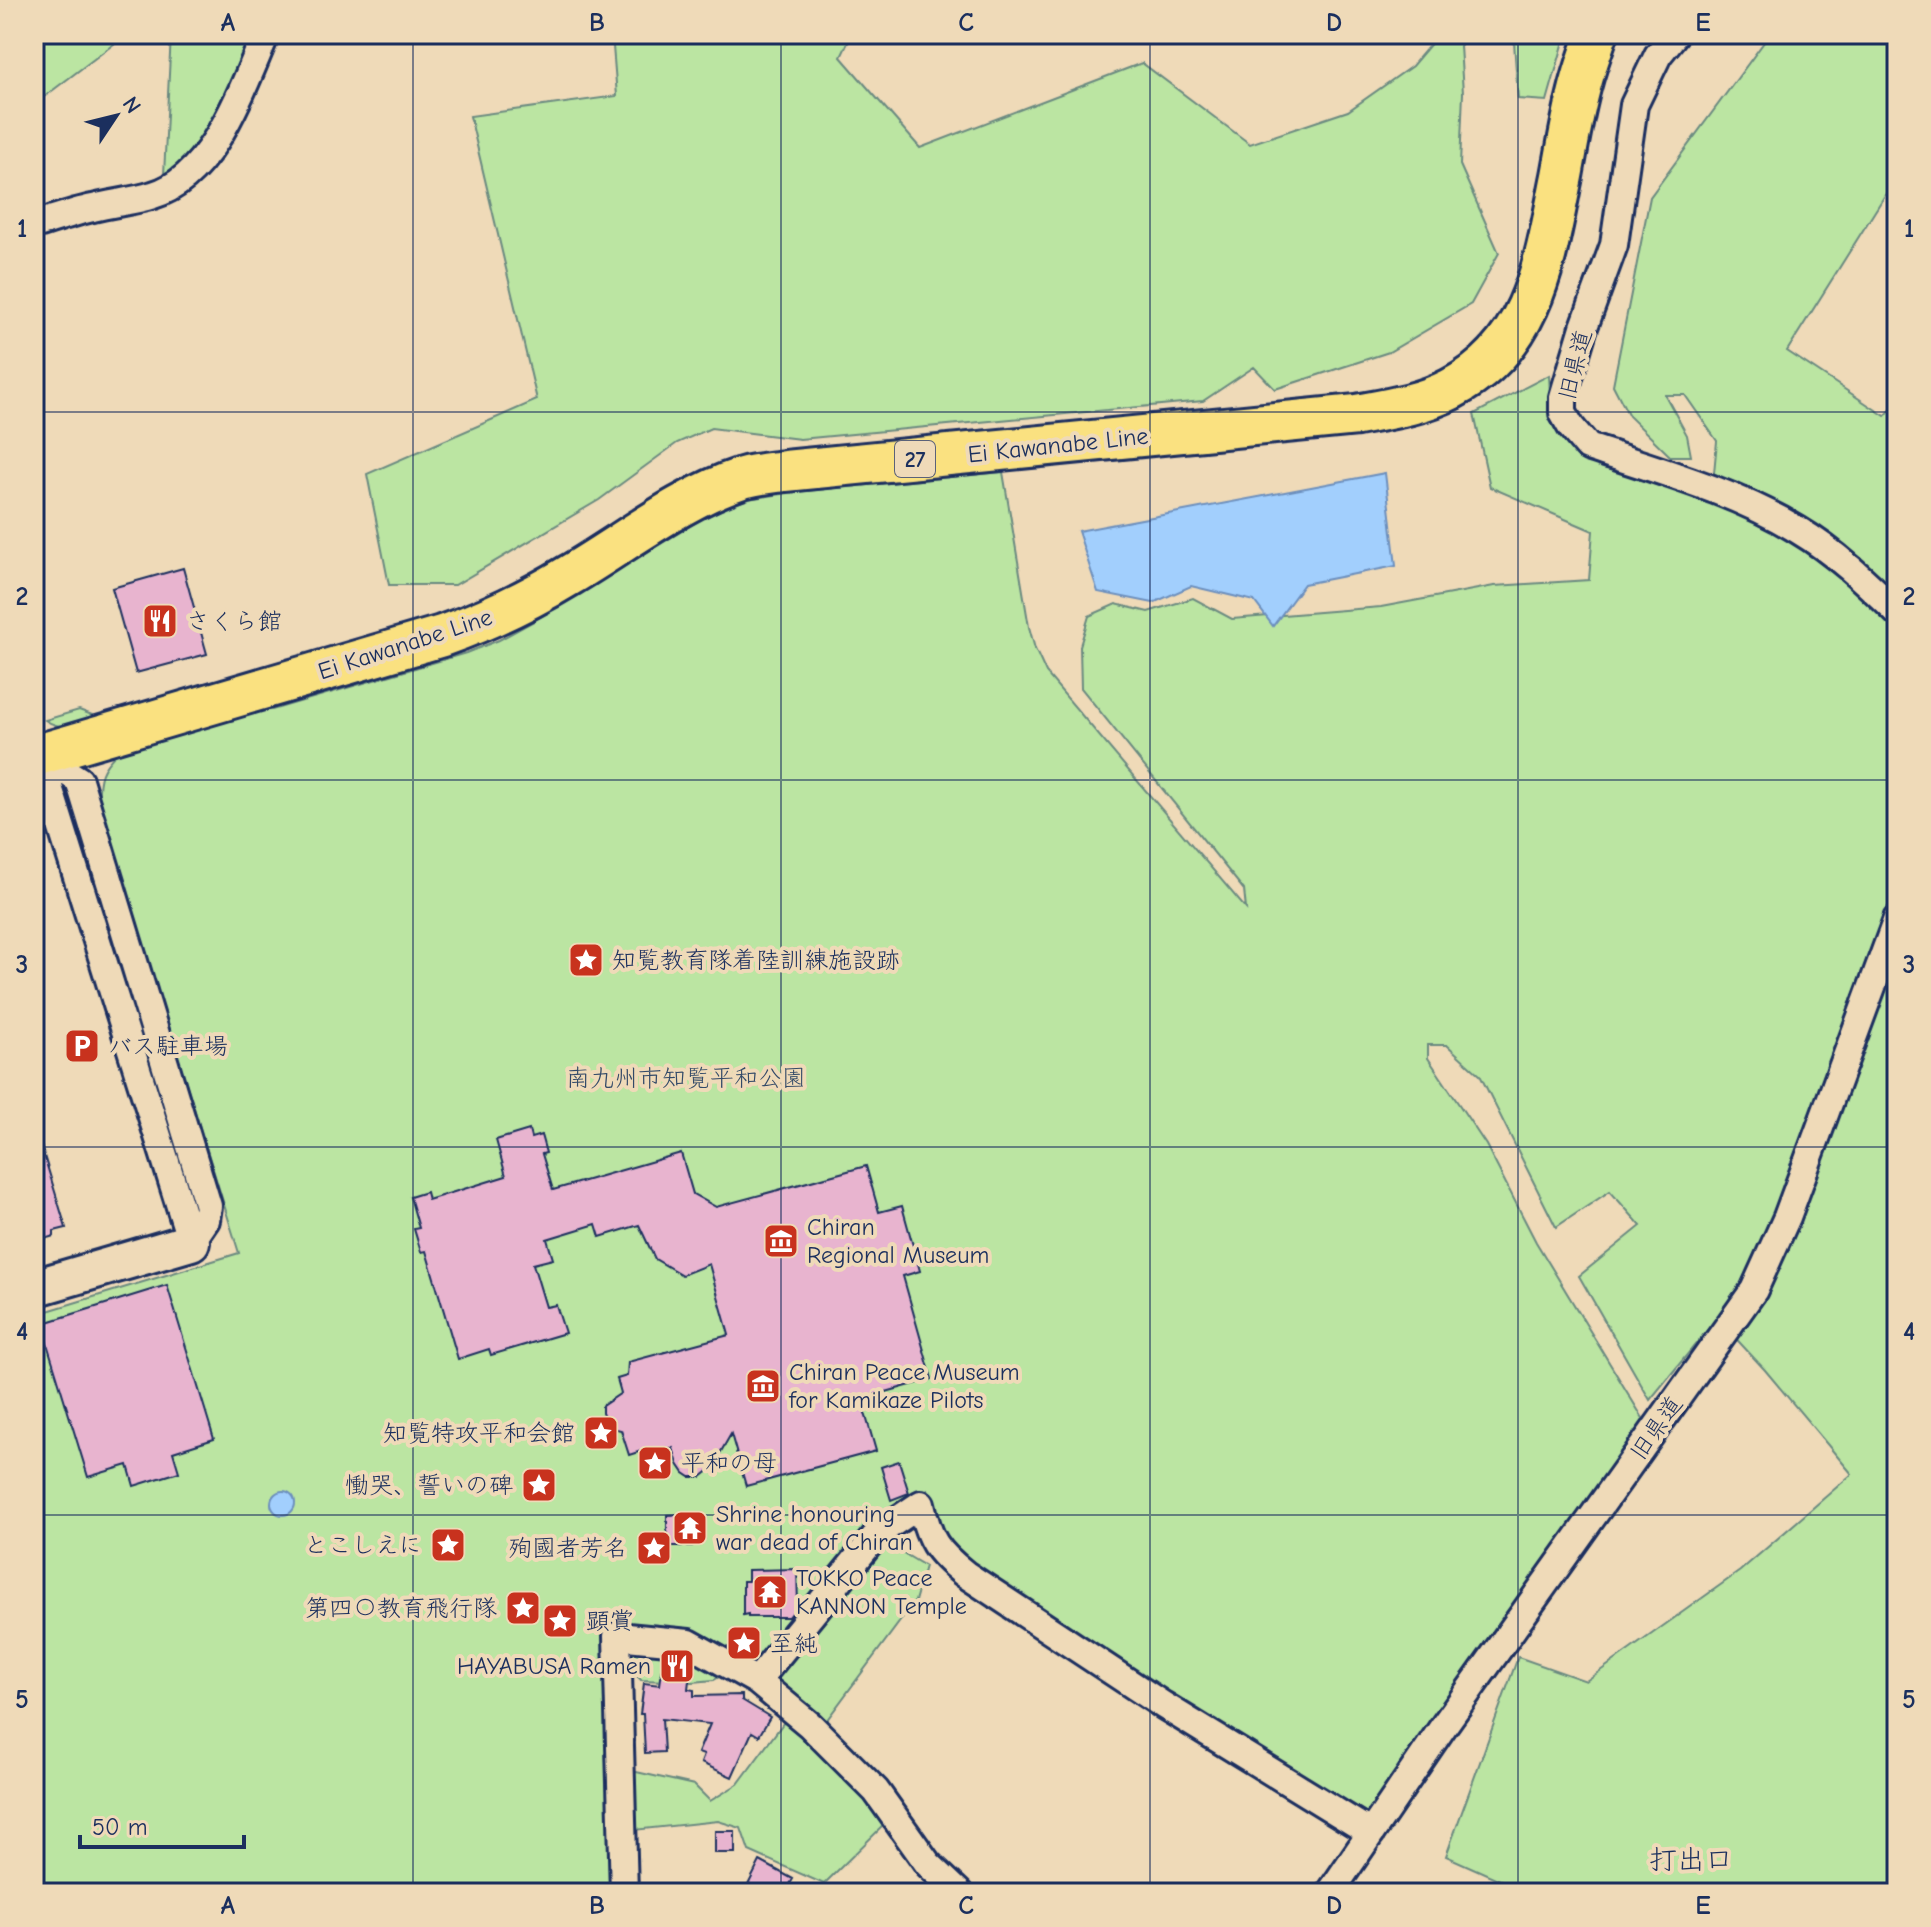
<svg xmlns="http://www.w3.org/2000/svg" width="1931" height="1927" viewBox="0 0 1931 1927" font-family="'Comic Neue','Klee One',sans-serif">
  <rect width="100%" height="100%" fill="#efdab8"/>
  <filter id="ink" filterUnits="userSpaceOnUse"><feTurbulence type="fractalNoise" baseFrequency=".0125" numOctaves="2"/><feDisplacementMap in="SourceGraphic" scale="16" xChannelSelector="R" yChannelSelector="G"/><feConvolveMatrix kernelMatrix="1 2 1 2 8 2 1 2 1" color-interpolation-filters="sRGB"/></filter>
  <g filter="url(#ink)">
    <path fill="#bbe5a2" stroke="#6b8a80" stroke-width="2" d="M34,34H127L36,103L34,99Z
      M171,34H254L199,145L177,169L164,175Z
      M612,34H852L841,57L920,148L1142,63L1250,144L1348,111L1412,66L1439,34H1468L1460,46L1463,93L1460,165L1499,253L1471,304L1389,352L1275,389L1254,367L1203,401L800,439L711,428L677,443L599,500L455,585H389L367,474L537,400L470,116L617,96Z
      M1503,34H1566L1547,101L1518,99L1514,42Z
      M1770,34H1897V205L1887,192L1787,351L1885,416L1897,403V1893H1529L1446,1856L1518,1657L1586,1681L1740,1571L1852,1474L1765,1370L1717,1318L1650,1400L1579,1276L1641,1226L1610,1191L1556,1227L1480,1075L1447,1045H1428V1058L1486,1145L1536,1242L1644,1420L1377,1805L1369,1813L1359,1815L1156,1691L953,1554L940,1534L928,1489L874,1527L749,1670L726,1673L714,1680L693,1682L641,1680L625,1664L614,1893H34V1315L239,1253L99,803C98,777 101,768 119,751L263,707L272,710L466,653L499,640L534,621L705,517L747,499L795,492L1003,472L1029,627L1035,649L1046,673L1246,909L1244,890L1081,688L1080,646L1089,616L1116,604L1148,612L1193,598L1232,619L1381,607L1494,586L1589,580L1593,531L1490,487L1474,414L1549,375L1551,416L1574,452L1628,473L1734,510L1740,489L1714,473L1717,441L1685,395H1665L1687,435L1691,456H1670L1629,416L1613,385L1650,197Z
      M79,710L108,721C86,724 64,733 45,720Z
      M881,1540L925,1566L915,1601L823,1725L766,1678Z
      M787,1718L865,1791L887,1822L824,1884L749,1851L741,1828L718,1821L634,1830L632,1771L694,1785L710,1801L738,1784Z"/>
    <path fill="#a2cffd" stroke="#6c8fbd" stroke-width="2" d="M1385,473L1396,566L1304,584L1273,626L1254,601L1191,586L1153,603L1098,592L1078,531Z
      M271 1503a12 12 0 1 1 24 0a12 12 0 1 1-24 0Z"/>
    <path fill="#e8b4cf" stroke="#1b2f5e" stroke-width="2" d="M183,568L207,654L136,673L112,588Z
      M529,1130L531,1138L541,1135L546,1153L542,1154L553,1190L681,1153L693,1194L716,1207L866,1166L879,1212L902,1206L920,1271L903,1276L932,1379L861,1399L876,1451L746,1486L731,1434L711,1469L701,1477H690L684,1473L678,1464L673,1448L655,1453L651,1448L629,1455L621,1430L608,1427L602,1413V1406L621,1393L617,1379L627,1376L628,1362L729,1335L709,1264L682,1275L655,1259L639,1225L600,1237L596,1224L547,1239L553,1259L533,1264L546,1307L556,1305L565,1333L491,1355L489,1349L458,1359L426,1251L421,1252L414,1229L419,1228L410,1197L426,1192L428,1200L506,1176L496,1140Z
      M34,1136H38L66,1228L54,1231V1236L34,1242Z
      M167,1285L214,1439L173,1452L179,1472L134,1486L128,1465L88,1477L41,1324Z
      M899,1461L909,1493L891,1500L881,1467Z
      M692,1514V1546H667V1515Z
      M797,1569L798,1606L789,1617H748V1614L743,1615V1581H748V1570Z
      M664,1657L684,1659L691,1663L688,1689L694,1690V1696L742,1695V1700L770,1717L759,1736L752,1732L732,1777L701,1763L704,1755L698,1753L710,1724L662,1719L664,1752L645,1753L643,1714H640L644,1683L660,1685Z
      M715,1831H735V1853H715Z
      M760,1861L793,1879L785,1893H744Z"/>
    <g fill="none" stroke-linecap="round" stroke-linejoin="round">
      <defs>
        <path id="street" d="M1675,34L1658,55L1634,105L1614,245L1584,327L1563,397V413L1571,427L1588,447C1659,471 1734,491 1798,530C1835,552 1866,582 1897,612
          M34,225C54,219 73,212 93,208C113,203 134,201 153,195C213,178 243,86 266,34
          M39,755L79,780L208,1206L206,1220L191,1242
          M39,755L191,1242
          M757,1681L810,1725L876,1791L928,1864L959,1893
          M624,1893L617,1636L689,1643L757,1681L878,1533L921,1504C929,1540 936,1551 965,1574L1163,1705L1371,1833
          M1330,1893L1445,1724L1754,1290L1787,1217L1897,919"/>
        <path id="secondary" d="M34,1288L191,1242"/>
        <path id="primary" d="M34,756L442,636C487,620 529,600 570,575C624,543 683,497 742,478C756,474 771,473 785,471L1357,415C1389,409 1422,404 1451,389C1535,346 1545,259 1562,176C1568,144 1573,111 1582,80C1586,65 1592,49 1597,34"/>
      </defs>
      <use href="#street" stroke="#1b2f5e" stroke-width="32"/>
      <use href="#secondary" stroke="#1b2f5e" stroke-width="42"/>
      <use href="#primary" stroke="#1b2f5e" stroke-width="46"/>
      <use href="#street" stroke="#efdab8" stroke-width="26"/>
      <use href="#secondary" stroke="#efdab8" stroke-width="36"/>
      <use href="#primary" stroke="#fae180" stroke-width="40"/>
    </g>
  </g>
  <path fill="none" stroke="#1b2f5e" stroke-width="2" stroke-opacity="0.55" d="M413,34V1893M781,34V1893M1150,34V1893M1518,34V1893M34,412H1897M34,780H1897M34,1147H1897M34,1515H1897"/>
  <defs>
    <symbol id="restaurant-square" viewBox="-11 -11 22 22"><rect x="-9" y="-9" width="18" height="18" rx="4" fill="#c8321e" stroke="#efdab8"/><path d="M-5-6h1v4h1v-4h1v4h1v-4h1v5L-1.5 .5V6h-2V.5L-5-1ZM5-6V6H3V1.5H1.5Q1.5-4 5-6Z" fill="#fff"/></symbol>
    <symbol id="sight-square" viewBox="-11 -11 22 22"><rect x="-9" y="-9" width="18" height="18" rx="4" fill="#c8321e" stroke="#efdab8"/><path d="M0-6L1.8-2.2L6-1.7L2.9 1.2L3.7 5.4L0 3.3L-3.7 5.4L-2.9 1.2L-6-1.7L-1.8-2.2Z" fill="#fff"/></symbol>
    <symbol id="parking-square" viewBox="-11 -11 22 22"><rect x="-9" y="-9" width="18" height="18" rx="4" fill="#c8321e" stroke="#efdab8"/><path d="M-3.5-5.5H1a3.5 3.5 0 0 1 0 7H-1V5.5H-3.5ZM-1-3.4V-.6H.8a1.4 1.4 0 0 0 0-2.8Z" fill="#fff"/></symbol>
    <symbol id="museum-square" viewBox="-11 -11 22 22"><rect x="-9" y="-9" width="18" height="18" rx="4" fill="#c8321e" stroke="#efdab8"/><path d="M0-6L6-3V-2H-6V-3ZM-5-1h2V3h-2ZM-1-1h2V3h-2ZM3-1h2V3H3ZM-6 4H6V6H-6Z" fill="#fff"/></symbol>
    <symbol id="temple-square" viewBox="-11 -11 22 22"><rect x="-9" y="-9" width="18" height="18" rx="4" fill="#c8321e" stroke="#efdab8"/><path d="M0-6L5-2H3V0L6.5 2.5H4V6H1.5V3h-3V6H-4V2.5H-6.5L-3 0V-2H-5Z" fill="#fff"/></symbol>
  </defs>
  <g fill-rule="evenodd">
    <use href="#restaurant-square" x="140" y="601" width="40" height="40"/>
    <use href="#sight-square" x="566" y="940" width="40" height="40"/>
    <use href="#parking-square" x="62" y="1026" width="40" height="40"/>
    <use href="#museum-square" x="761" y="1221" width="40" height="40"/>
    <use href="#museum-square" x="743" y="1366" width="40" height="40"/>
    <use href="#sight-square" x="581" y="1413" width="40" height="40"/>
    <use href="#sight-square" x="635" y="1443" width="40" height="40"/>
    <use href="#sight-square" x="519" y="1465" width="40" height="40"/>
    <use href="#temple-square" x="670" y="1508" width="40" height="40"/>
    <use href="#sight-square" x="428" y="1525" width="40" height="40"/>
    <use href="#sight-square" x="634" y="1528" width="40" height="40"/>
    <use href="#temple-square" x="750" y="1572" width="40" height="40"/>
    <use href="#sight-square" x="503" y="1588" width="40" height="40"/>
    <use href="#sight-square" x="540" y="1601" width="40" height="40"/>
    <use href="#sight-square" x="724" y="1623" width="40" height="40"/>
    <use href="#restaurant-square" x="657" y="1646" width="40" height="40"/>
  </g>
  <g text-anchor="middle" stroke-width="8" stroke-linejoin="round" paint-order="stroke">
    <rect fill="#efdab8" stroke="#5b6279" stroke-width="2" x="895" y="441" width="40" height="36" rx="6"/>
    <g font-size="22" font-weight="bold" fill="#1b2f5e">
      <text x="915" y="467">27</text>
    </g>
    <g font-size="24" fill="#1b2f5e" stroke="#efdab8">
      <text transform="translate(1575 365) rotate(-76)" y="8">旧県道</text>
      <text transform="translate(1058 445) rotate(-6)" y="8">Ei Kawanabe Line</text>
      <text transform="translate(405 644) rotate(-18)" y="8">Ei Kawanabe Line</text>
      <text transform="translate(1656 1428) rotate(-55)" y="8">旧県道</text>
    </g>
    <g font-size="24" fill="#1b2f5e" stroke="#efdab8" text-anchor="start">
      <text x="186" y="629">さくら館</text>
      <text x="612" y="968">知覧教育隊着陸訓練施設跡</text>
      <text x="108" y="1054">バス駐車場</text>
      <text x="807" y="1235">Chiran<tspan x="807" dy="28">Regional Museum</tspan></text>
      <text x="789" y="1380">Chiran Peace Museum<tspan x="789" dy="28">for Kamikaze Pilots</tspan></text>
      <text x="575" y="1441" text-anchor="end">知覧特攻平和会館</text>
      <text x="681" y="1471">平和の母</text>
      <text x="513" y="1493" text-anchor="end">慟哭、誓いの碑</text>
      <text x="716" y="1522">Shrine honouring<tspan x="716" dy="28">war dead of Chiran</tspan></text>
      <text x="422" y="1553" text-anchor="end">とこしえに</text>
      <text x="628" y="1556" text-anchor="end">殉國者芳名</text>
      <text x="796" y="1586">TOKKO Peace<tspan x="796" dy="28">KANNON Temple</tspan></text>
      <text x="497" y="1616" text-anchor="end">第四〇教育飛行隊</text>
      <text x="586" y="1629">顕賞</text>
      <text x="770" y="1651">至純</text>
      <text x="651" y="1674" text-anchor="end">HAYABUSA Ramen</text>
    </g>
    <g font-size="24" fill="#334a68" stroke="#efdab8">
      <text x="686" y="1086">南九州市知覧平和公園</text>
    </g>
    <g font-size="28" fill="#1b2f5e" stroke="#efdab8">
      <text x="1691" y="1869">打出口</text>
    </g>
  </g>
  <rect width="1931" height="1927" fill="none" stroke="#efdab8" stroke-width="88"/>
  <g transform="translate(116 116) rotate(55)" stroke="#efdab8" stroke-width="6" paint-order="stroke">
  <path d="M0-6L14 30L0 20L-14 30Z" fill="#1b2f5e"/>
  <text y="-12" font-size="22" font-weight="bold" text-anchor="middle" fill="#1b2f5e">N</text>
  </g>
  <path d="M80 1835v12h164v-12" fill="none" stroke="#1b2f5e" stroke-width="4"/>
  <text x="92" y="1835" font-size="24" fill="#1b2f5e" stroke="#efdab8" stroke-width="6" paint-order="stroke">50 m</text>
  <rect x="44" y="44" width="1843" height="1839" fill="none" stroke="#1b2f5e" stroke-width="3"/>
  <g font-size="26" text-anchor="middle" font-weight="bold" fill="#1b2f5e">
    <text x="228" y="31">A</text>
    <text x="597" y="31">B</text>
    <text x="966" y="31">C</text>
    <text x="1334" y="31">D</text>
    <text x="1703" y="31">E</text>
    <text x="22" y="237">1</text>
    <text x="1909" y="237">1</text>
    <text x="22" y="605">2</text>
    <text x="1909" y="605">2</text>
    <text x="22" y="973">3</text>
    <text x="1909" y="973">3</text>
    <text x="22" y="1340">4</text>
    <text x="1909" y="1340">4</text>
    <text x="22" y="1708">5</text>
    <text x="1909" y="1708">5</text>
    <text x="228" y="1914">A</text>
    <text x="597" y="1914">B</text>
    <text x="966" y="1914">C</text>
    <text x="1334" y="1914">D</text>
    <text x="1703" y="1914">E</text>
  </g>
</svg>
